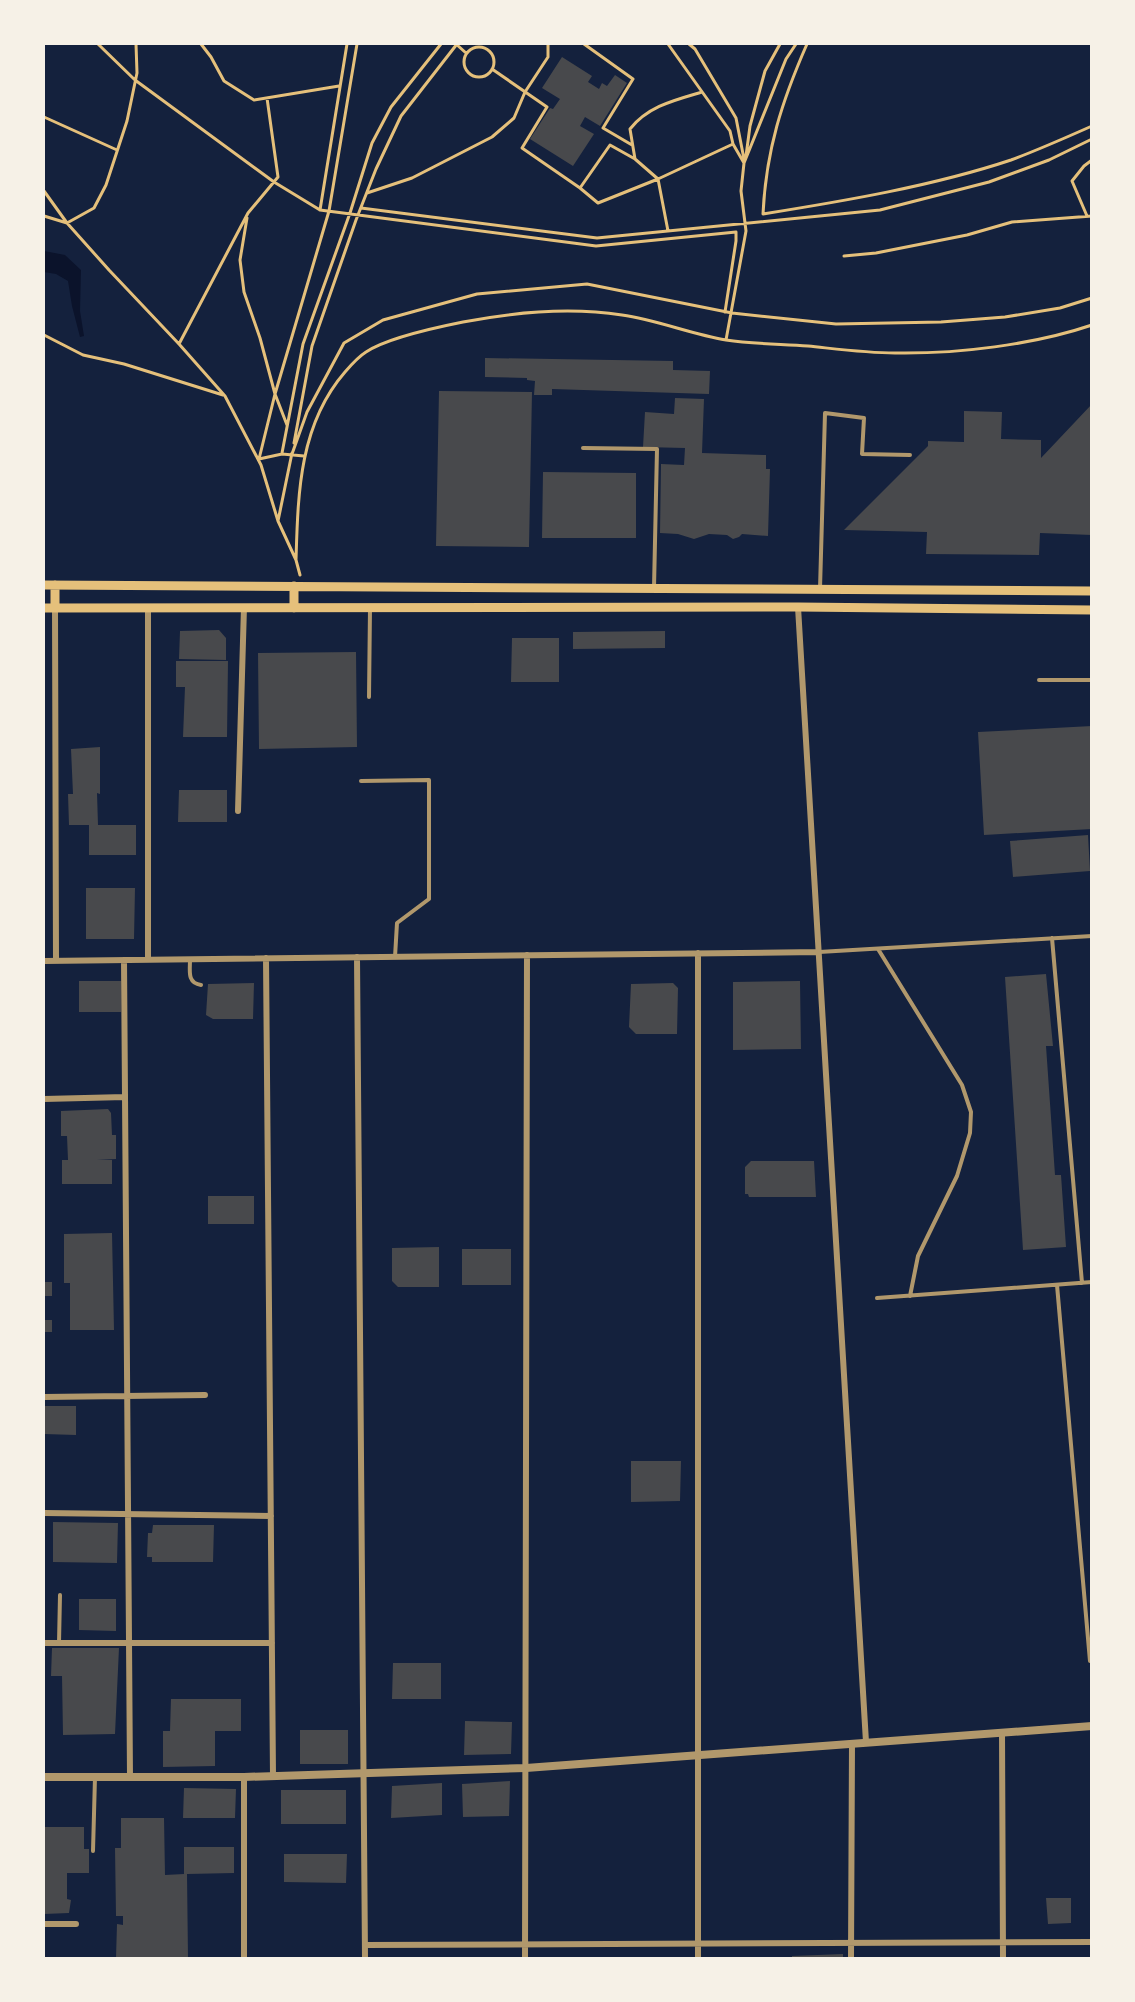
<svg xmlns="http://www.w3.org/2000/svg" width="1135" height="2002" viewBox="0 0 1135 2002" font-family="'Work Sans',sans-serif">
  <rect width="100%" height="100%" fill="#14213d"/>
  <path fill="#0b132b" d="M44,251L65,255L81,270L80,311L84,336L80,337L72,306L68,281L56,274L44,272Z"/>
  <path fill="#48494c" d="M562,57L592,76L588,82L599,89L602,83L607,86L615,75L627,83L600,126L585,117L580,126L594,134L573,166L530,139L550,108L553,109L560,99L542,88Z
    M485,358L673,361V370L710,371L709,394L552,389V395H534L535,381L527,380V378L485,377Z
    M439,391L532,392L529,547L436,546Z
    M675,398L704,399L702,453L766,455V469H770L768,536L742,534L739,537L733,539L727,535L709,534L694,539L678,534L660,533L661,464L684,465L685,448L643,447L645,412L674,414Z
    M1092,404V535L1040,533L1039,555L926,554L927,532L844,530L928,446V441L964,442V411L1002,412L1001,439L1041,440V458Z
    M543,472L636,473V538H542Z
    M219,630L226,638V660L179,659L180,631Z
    M665,631V648L573,649V632Z
    M512,638H559V682H511Z
    M356,652L357,747L259,749L258,653Z
    M176,661H228L227,737H183L185,687H176Z
    M1092,726V829L984,835L978,732Z
    M100,747V794L97,793L98,825H136V855H89V825H69L68,794H73L71,749Z
    M179,790H227V822H178Z
    M1088,835L1090,871L1013,877L1010,841Z
    M86,888H135L134,939H86Z
    M1046,974L1053,1046H1046L1055,1175H1061L1066,1247L1023,1250L1005,977Z
    M79,981H121V1012H79Z
    M800,981L801,1049L733,1050V982Z
    M254,983L253,1019H213L206,1015L208,984Z
    M673,983L678,988L677,1034H636L629,1027L631,984Z
    M108,1109L111,1113L112,1135H116V1159L97,1160H112V1184H62V1160H68L67,1136H61V1111Z
    M751,1161H814L816,1197H749L748,1194H745V1167Z
    M208,1196H254V1224H208Z
    M112,1233L114,1330H70V1283H64V1234Z
    M439,1247V1287H398L392,1281V1248Z
    M462,1249H511V1285H462Z
    M44,1282H52V1296H44Z
    M44,1320H52V1332H44Z
    M44,1406H76V1435L44,1434Z
    M631,1461H681L680,1501L631,1502Z
    M53,1522L118,1523L117,1563L53,1562Z
    M153,1525H214L213,1562H152V1557H147L148,1533H152Z
    M79,1599H116V1631L79,1630Z
    M52,1648H119L115,1734L63,1735L62,1676H51Z
    M393,1663H441V1699H392Z
    M171,1699H241V1731H215V1766L163,1767V1731H170Z
    M465,1721L512,1722L511,1754L464,1755Z
    M300,1730H348V1764H300Z
    M510,1781L509,1816L463,1817L462,1784Z
    M442,1783V1815L391,1818L392,1786Z
    M184,1788L236,1789L235,1818H183Z
    M281,1790H346V1824H281Z
    M121,1818H164L165,1875L184,1874V1847H234V1873L187,1874L188,1958H116L117,1924L123,1925V1916H116L115,1848H121Z
    M44,1827H84V1849H89V1873H67V1899L71,1900L69,1913L44,1914Z
    M284,1854H347L346,1883L284,1882Z
    M1046,1898H1071V1923L1048,1924Z
    M843,1954V1958H792V1956Z"/>
  <g fill="none" stroke-linecap="round" stroke-linejoin="round">
    <path stroke="#e5c07b" stroke-width="3" d="M98,44L135,80L274,182L320,210L596,246L736,232V241L725,312
      M201,44L211,57L224,81L254,100L339,86
      M456,44L466,53
      M584,44L633,79L603,128L632,145
      M668,44L730,131L733,144L744,163L741,191L746,231L726,340
      M689,44L695,49L736,118L744,159
      M807,44C782,101 766,150 763,214C844,201 933,186 1011,160C1038,150 1065,138 1092,126
      M464 62a15 15 0 1 1 30 0a15 15 0 1 1-30 0Z
      M492,69L547,107L522,148L580,188
      M44,117L117,150
      M746,156L750,126L765,71L780,44
      M635,159L610,145L580,188L598,203L658,179L733,144
      M744,163L786,59L796,44
      M44,191L67,223L109,270L179,344L225,396L261,465L278,521L296,560L300,575
      M367,193L412,178L492,137L514,118L525,92L548,57V44
      M361,208L597,238L880,210L989,182L1049,160L1092,139
      M320,210L347,44
      M44,216L67,223L94,208L106,185L127,121L137,73L136,44
      M1087,216L1072,181L1084,166L1092,160
      M247,218L240,260L244,292L260,338L275,394L287,425
      M668,231L658,179L635,159L630,129C648,106 675,100 702,92
      M844,256L876,253L967,235L1012,222L1092,216
      M44,335L83,355L124,364L223,395
      M179,344L248,213L278,177L267,98
      M294,443L312,346L356,220L376,169L401,116L457,44
      M282,453L303,344L350,213L372,143L391,107L441,44
      M292,454L307,412L344,343L383,320L477,294L587,284L732,313L836,324L941,322L1005,317L1060,308L1092,298
      M304,456L282,454L259,459L275,394L329,211L357,44
      M278,521L292,453
      M296,560C298,494 299,425 345,372C351,365 358,357 366,352C387,338 438,327 463,322C515,312 569,307 622,315C657,320 691,334 726,340C753,344 781,344 808,346C837,349 866,353 895,353C957,354 1033,345 1092,325"/>
    <path stroke="#b1986c" stroke-width="4" d="M583,448L657,449L654,588
      M820,589L825,413L864,418L862,454L910,455
      M1039,680H1092
      M369,697L370,608
      M361,781L429,780V899L397,923L395,957
      M1052,938L1082,1283
      M878,949L962,1085L971,1112L970,1133L957,1176L918,1256L910,1296
      M819,952L1092,936
      M190,960C190,971 187,983 201,985
      M1057,1285L1090,1661
      M877,1298L1092,1282
      M59,1643L60,1595
      M93,1851L95,1777"/>
    <path stroke="#b1986c" stroke-width="6" d="M798,607L866,1742
      M55,608L56,961
      M238,811L244,607
      M698,953V1958
      M357,957L365,1958
      M266,958L273,1776
      M124,960L130,1777
      M148,960V608
      M44,961L819,952
      M44,1099L125,1097
      M44,1397L205,1395
      M44,1513L271,1516
      M44,1643H272
      M1002,1732L1003,1958
      M44,1924H76
      M365,1945L1092,1942
      M244,1958V1777
      M525,1958L527,955
      M851,1958L852,1744"/>
    <path stroke="#b1986c" stroke-width="8" d="M44,1777H244L526,1768L1092,1726"/>
    <path stroke="#e5c07b" stroke-width="9" d="M44,585L1092,591
      M55,585V608
      M294,586V608
      M44,608L798,607L1092,610"/>
  </g>
  <rect width="1135" height="2002" fill="none" stroke="#f6f1e7" stroke-width="90"/>
</svg>
